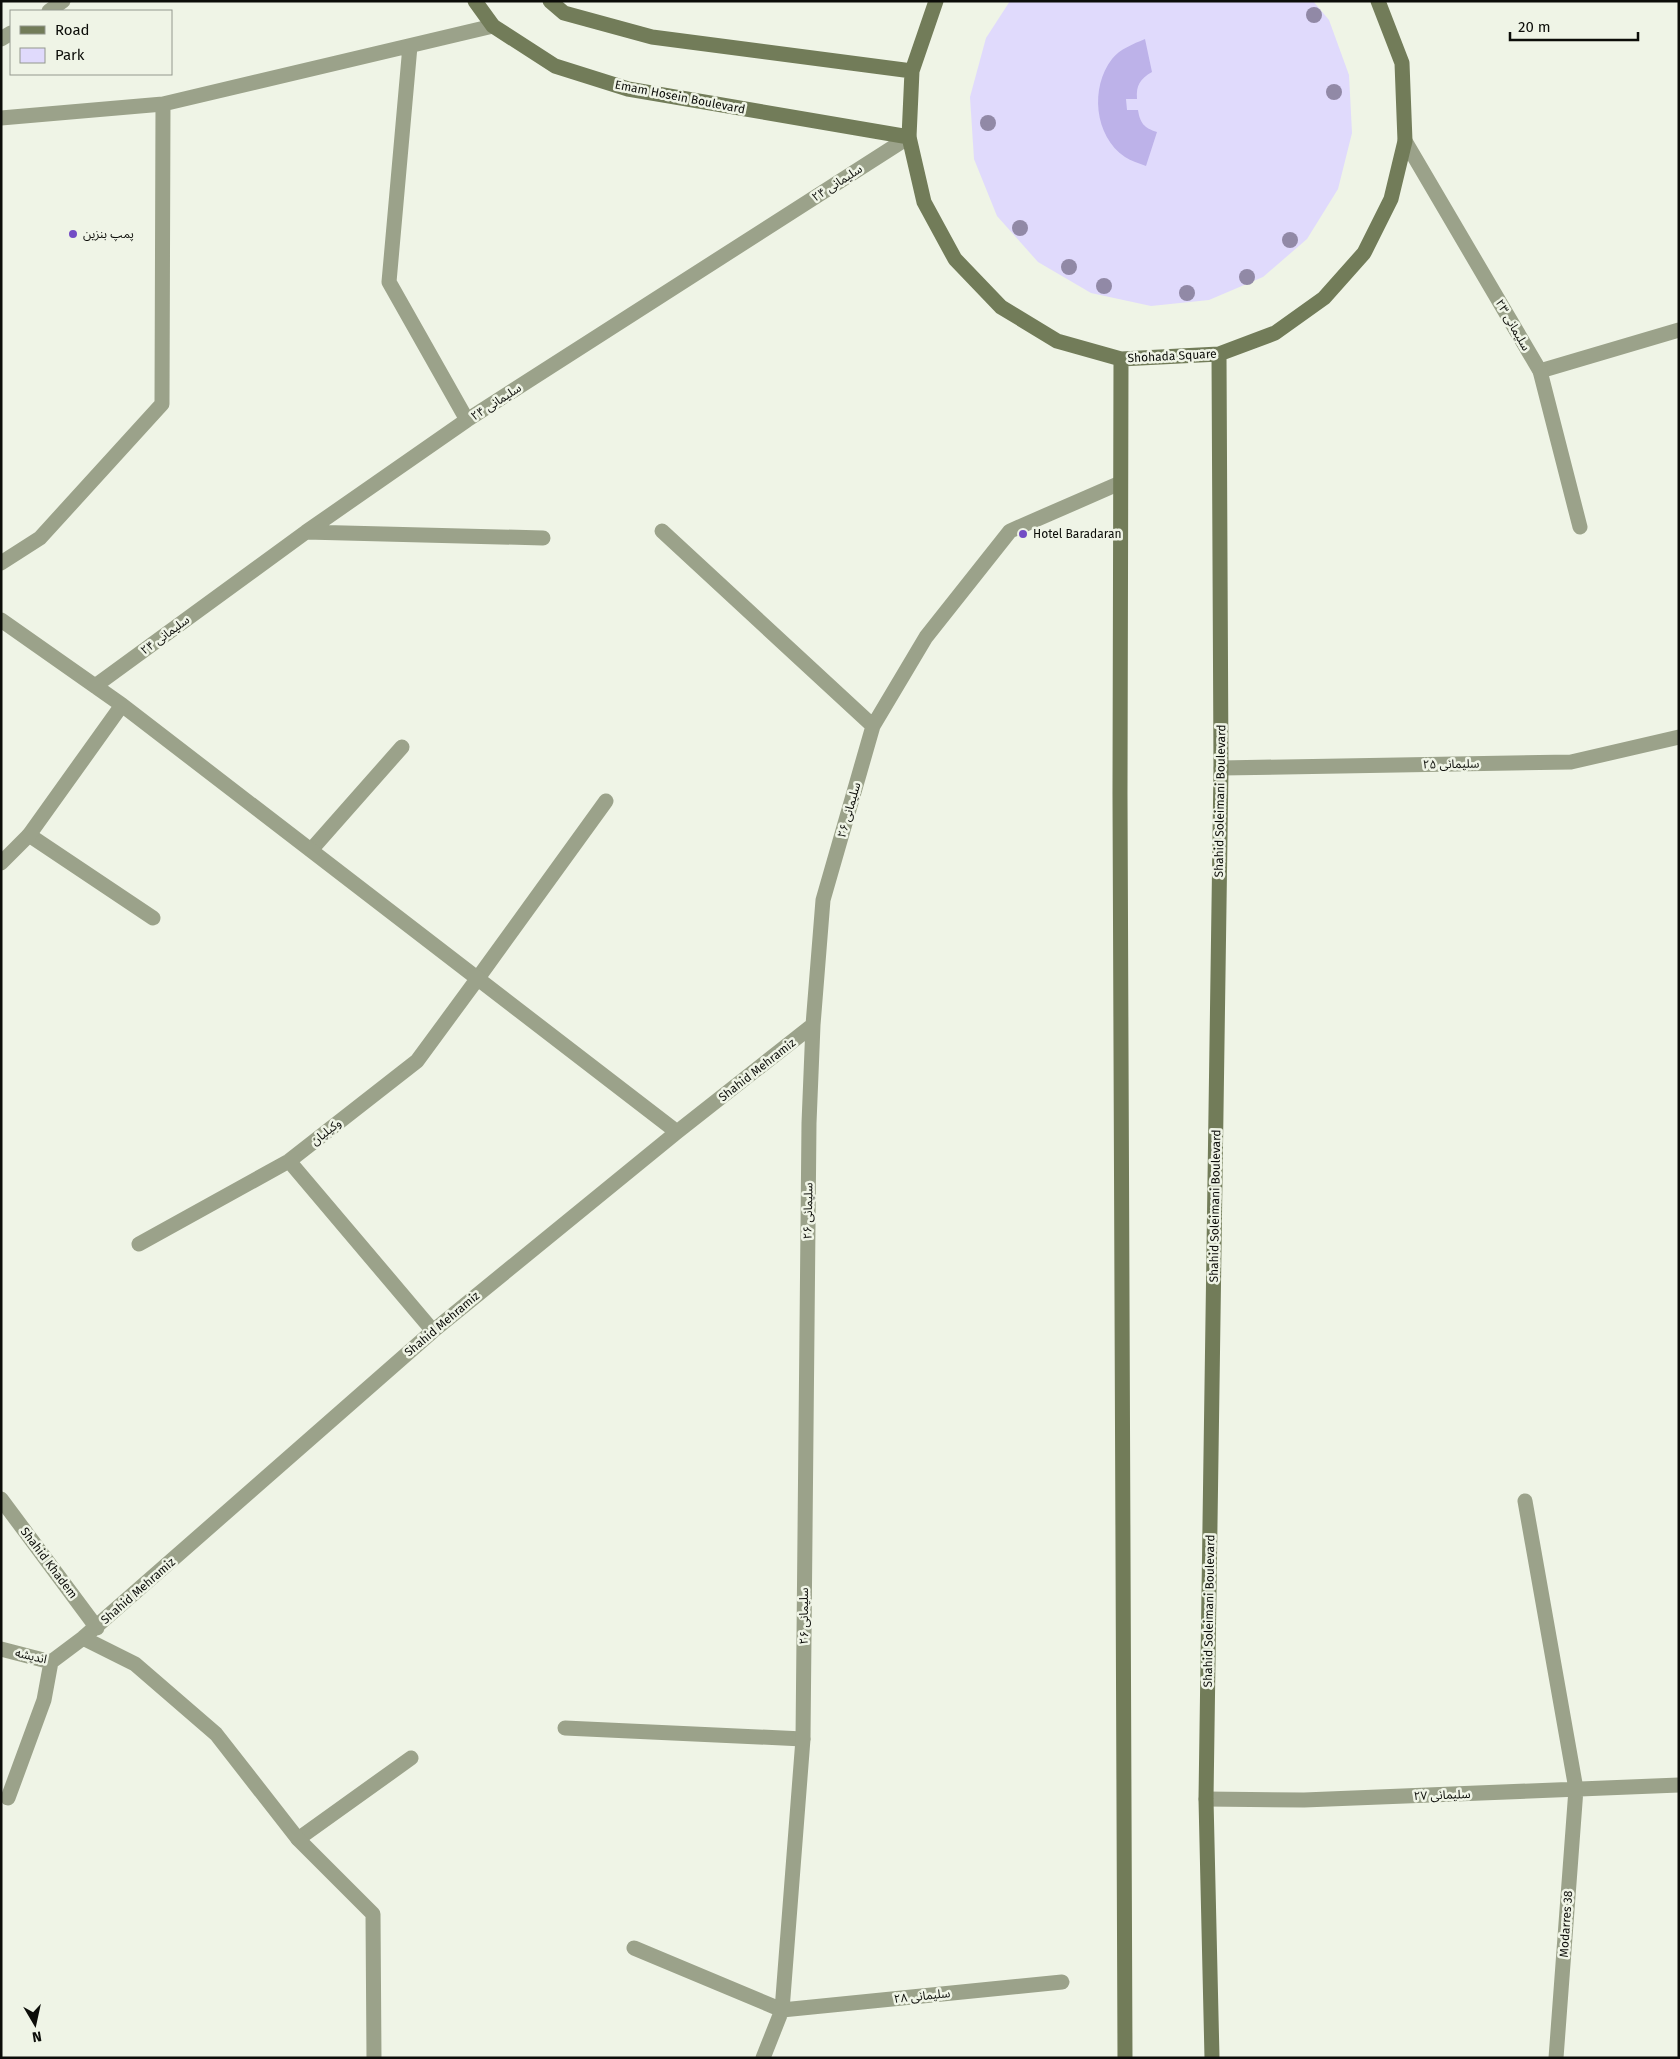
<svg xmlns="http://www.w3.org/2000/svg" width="1680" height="2059" viewBox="0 0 1680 2059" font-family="'Fira Sans','Noto Sans Arabic',sans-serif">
  <rect width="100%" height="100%" fill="#eff4e6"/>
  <path fill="#e0dafc" d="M1010,1H1313L1329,20L1349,75L1352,133L1338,189L1307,239L1263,277L1209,300L1151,306L1091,293L1038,262L997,216L974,159L970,97L986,38Z"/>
  <path fill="#bdb2e9" d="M1145,39L1152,72C1140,79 1136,85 1137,99H1126L1127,110H1138C1140,123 1144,128 1157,132L1146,166C1139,163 1131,161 1125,157C1094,136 1090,87 1112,59C1120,49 1133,44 1145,39Z"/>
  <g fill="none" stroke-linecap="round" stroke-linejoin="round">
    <path stroke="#9ba28a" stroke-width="15" d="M1540,371L1679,330
      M29,835L153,918
      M311,850L402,747
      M478,978L606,801
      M565,1728L803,1739
      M298,1839L411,1758"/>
    <path stroke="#9ba28a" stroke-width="15" d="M49,11L63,1
      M1,39L11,33
      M410,46L389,282L467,420
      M1,118L163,104L493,26
      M1405,141L1540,371L1580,527
      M662,531L873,726
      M306,532L543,538
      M1,563L40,538L162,404L163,104
      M1,620L122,705L677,1132
      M95,686L306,532L467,420L909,137
      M1221,768L1571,762L1679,737
      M1,863L29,835L122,705
      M289,1161L433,1331
      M139,1244L289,1161L417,1061L478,978
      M1,1499L97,1628
      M1525,1501L1576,1789L1556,2058
      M83,1638L135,1664L216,1734L298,1839L373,1914L374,2058
      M1,1649L51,1662L83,1638L433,1331L677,1132L813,1025
      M8,1798L44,1700L51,1662
      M1206,1799L1304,1800L1679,1785
      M634,1948L782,2010L1062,1982
      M763,2058L782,2010L803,1739L809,1123L813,1025L823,900L873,726L926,637L1010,531L1120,483"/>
    <path stroke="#727c59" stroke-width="15" d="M475,1L493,26L555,66L628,89L909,137
      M550,1L564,13L652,37L912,71
      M936,1L912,71L909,137L924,202L955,259L1001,307L1057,341L1121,359L1219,354L1275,333L1324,298L1364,253L1391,199L1405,141L1402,63L1378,1
      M1121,359L1120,794L1125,2058
      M1212,2058L1206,1799L1221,768L1219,354"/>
  </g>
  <g fill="#9189a6">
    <circle cx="1314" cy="15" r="8"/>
    <circle cx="1334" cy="92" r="8"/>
    <circle cx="988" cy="123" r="8"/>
    <circle cx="1020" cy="228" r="8"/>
    <circle cx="1290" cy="240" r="8"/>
    <circle cx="1069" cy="267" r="8"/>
    <circle cx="1247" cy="277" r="8"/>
    <circle cx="1104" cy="286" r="8"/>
    <circle cx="1187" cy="293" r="8"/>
  </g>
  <g fill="#734cc5" stroke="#eff4e6" stroke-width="2">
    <circle cx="73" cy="234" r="5"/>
    <circle cx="1023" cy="534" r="5"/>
  </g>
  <g text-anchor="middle" stroke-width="5" stroke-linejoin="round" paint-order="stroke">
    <g font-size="12" fill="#0c0d09" stroke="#eff4e6">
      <text transform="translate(680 97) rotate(11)" y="4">Emam Hosein Boulevard</text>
      <text transform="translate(837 183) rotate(-33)" y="4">سلیمانی ۲۴</text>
      <text transform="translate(1513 325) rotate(60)" y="4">سلیمانی ۲۳</text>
      <text transform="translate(1172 356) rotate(-3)" y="4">Shohada Square</text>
      <text transform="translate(496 402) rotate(-33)" y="4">سلیمانی ۲۴</text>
      <text transform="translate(165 635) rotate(-36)" y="4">سلیمانی ۲۴</text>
      <text transform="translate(1451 764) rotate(-1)" y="4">سلیمانی ۲۵</text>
      <text transform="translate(1220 801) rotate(-89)" y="4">Shahid Soleimani Boulevard</text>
      <text transform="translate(849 810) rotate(-74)" y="4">سلیمانی ۲۶</text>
      <text transform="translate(757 1070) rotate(-38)" y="4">Shahid Mehramiz</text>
      <text transform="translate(326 1132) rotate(-38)" y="4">وکیلیان</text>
      <text transform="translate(1215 1206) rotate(-89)" y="4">Shahid Soleimani Boulevard</text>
      <text transform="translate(808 1211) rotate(-89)" y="4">سلیمانی ۲۶</text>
      <text transform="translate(442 1324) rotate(-40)" y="4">Shahid Mehramiz</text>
      <text transform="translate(49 1563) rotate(53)" y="4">Shahid Khadem</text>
      <text transform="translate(138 1591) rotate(-41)" y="4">Shahid Mehramiz</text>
      <text transform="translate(1209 1611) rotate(-89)" y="4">Shahid Soleimani Boulevard</text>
      <text transform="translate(804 1616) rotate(-90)" y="4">سلیمانی ۲۶</text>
      <text transform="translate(31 1656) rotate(13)" y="4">اندیشه</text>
      <text transform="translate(1442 1795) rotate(-2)" y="4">سلیمانی ۲۷</text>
      <text transform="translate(1566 1924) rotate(-86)" y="4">Modarres 38</text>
      <text transform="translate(922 1996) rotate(-6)" y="4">سلیمانی ۲۸</text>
    </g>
    <g font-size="12" fill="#0c0d09" stroke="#eff4e6" text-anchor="start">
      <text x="83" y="238">پمپ بنزین</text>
      <text x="1033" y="538">Hotel Baradaran</text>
    </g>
  </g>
  <rect width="1680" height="2059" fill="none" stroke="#0c0d09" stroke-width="5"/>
  <rect x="10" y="10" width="162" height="65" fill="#eff4e6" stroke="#94988e"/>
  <rect x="20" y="26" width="25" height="8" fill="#727c59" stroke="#94988e"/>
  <text x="55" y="35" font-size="15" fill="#0c0d09">Road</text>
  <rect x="20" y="48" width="25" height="15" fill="#e0dafc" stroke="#94988e"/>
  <text x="55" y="60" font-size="15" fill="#0c0d09">Park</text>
  <g transform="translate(35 2024) rotate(171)" stroke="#eff4e6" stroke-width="4" paint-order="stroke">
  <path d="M0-4L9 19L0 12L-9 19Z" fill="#0c0d09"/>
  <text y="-8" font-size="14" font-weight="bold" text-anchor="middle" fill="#0c0d09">N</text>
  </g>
  <path d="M1510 32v8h128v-8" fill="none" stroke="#0c0d09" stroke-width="2.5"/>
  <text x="1518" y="32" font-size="15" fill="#0c0d09" stroke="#eff4e6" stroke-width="4" paint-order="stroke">20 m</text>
</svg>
